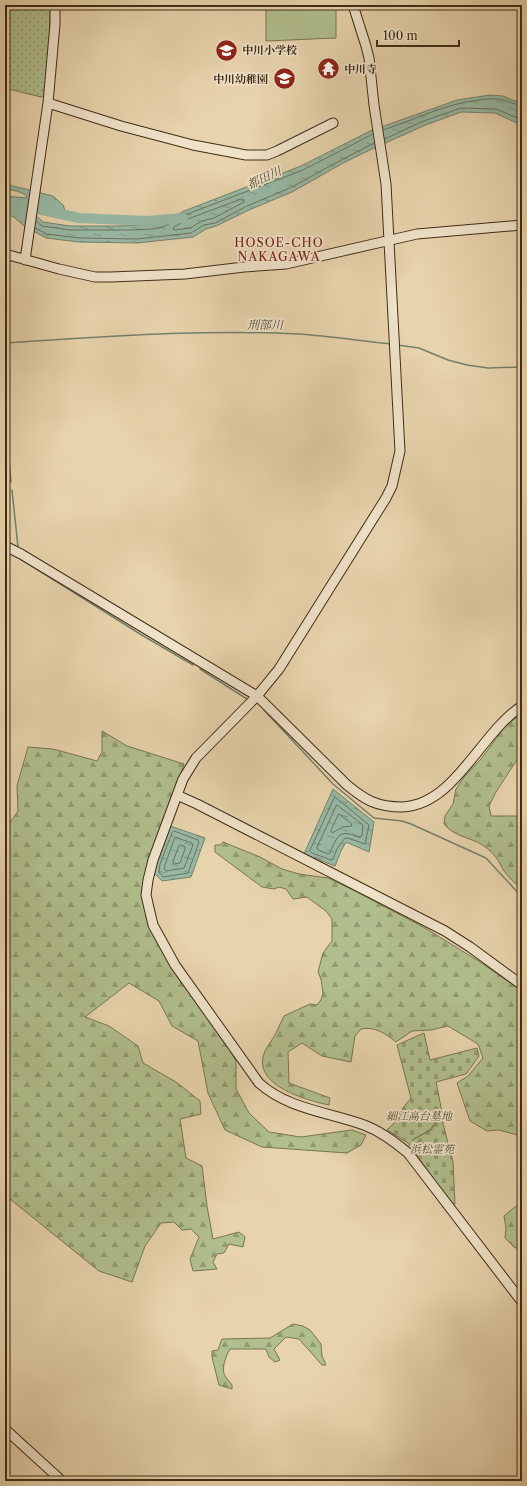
<svg xmlns="http://www.w3.org/2000/svg" width="527" height="1486" viewBox="0 0 527 1486" font-family="'Libre Caslon Text','Noto Serif JP',serif">
  <defs>
    <pattern id="forest-firs" width="22" height="20" patternUnits="userSpaceOnUse"><rect width="22" height="20" fill="#b1be8d"/><path d="M5 1l3.5 6h-7zM16 11l3.5 6h-7z" fill="#919b72"/></pattern>
    <pattern id="cemetery-stones" width="16" height="16" patternUnits="userSpaceOnUse"><rect width="16" height="16" fill="#b1be8d"/><path d="M2 7V4a2 2 0 0 1 4 0v3zM10 15v-3a2 2 0 0 1 4 0v3z" fill="#919b72"/></pattern>
    <pattern id="park-dots" width="8" height="8" patternUnits="userSpaceOnUse"><rect width="8" height="8" fill="#b1be8d"/><path d="M2 2h.1M6 6h.1" fill="none" stroke="#919b72" stroke-width="1.8" stroke-linecap="round"/></pattern>
    <pattern id="water-ripples" width="26" height="14" patternUnits="userSpaceOnUse"><rect width="26" height="14" fill="#97b9a5"/><path d="M2 4q2-2 4 0t4 0M15 11q2-2 4 0t4 0" fill="none" stroke="#7d9785"/></pattern>
  </defs>
  <rect width="100%" height="100%" fill="#e7d3ac"/>
  <filter id="stains"><feTurbulence type="fractalNoise" baseFrequency=".005" numOctaves="4"/><feColorMatrix values="0 0 0 0 .2 0 0 0 0 .09 0 0 0 0 .02 0 0 0 .5 -.17"/></filter>
  <radialGradient id="worn" r=".72"><stop offset=".6" stop-color="#630" stop-opacity="0"/><stop offset="1" stop-color="#630" stop-opacity=".3"/></radialGradient>
  <path fill="#b1be8d" stroke="#787552" d="M266,5H336V38L266,41Z"/>
  <path fill="url(#forest-firs)" stroke="#787552" d="M522,714V752L496,792L489,806L491,816H522V890C516,884 509,878 504,871C499,863 497,856 488,849C475,837 456,839 444,824L445,816L453,804L456,789L464,777L481,759L507,724Z
    M102,731L127,746L184,764L153,860L149,911L168,953L206,1008L236,1061V1089L249,1113L269,1132L301,1137L352,1130L366,1135L361,1145L347,1153L262,1147L225,1130L208,1093L198,1041L172,1026L159,1001L129,983L85,1017L109,1026L138,1046L143,1063L176,1082L200,1101L201,1114L180,1119L186,1158L202,1166L207,1206L213,1239L239,1232L245,1237L243,1247L229,1244L224,1253L217,1254L213,1262L217,1269L193,1271L190,1259L199,1237L191,1229L182,1230L174,1222L161,1223L145,1246L132,1282L99,1271L5,1195V830L18,811L17,786L28,747L53,749L97,761L102,752Z
    M223,842L260,857L282,869L299,874L328,878L353,890L425,928L477,960L522,991V1136L498,1130L487,1131L470,1121L457,1083L468,1076L483,1058L478,1044L448,1026L431,1030L412,1031L396,1042C386,1034 375,1026 361,1029L355,1036L351,1062L322,1056L302,1043L288,1052L289,1083L330,1098L329,1105C306,1100 250,1085 265,1051C268,1045 273,1039 276,1033C279,1027 281,1022 284,1016L310,1004L317,1005L321,1000L323,993L321,979L318,972L323,953L332,941V919L326,911L307,897L293,899L286,889L279,887L274,889L262,887L215,852V845H220Z
    M522,1201V1247L515,1248L505,1238L506,1228L504,1216Z
    M293,1324L303,1326L310,1330L321,1344L322,1356L326,1365H322L299,1339L286,1337L274,1349L280,1360L275,1362L269,1357L266,1349H230C226,1356 222,1366 224,1374C225,1377 230,1382 232,1385V1389L219,1385L212,1357V1351L218,1350L222,1339L270,1338Z"/>
  <path fill="url(#cemetery-stones)" stroke="#787552" d="M424,1033L430,1060L477,1048L479,1056L466,1074L436,1082L442,1112L430,1130L412,1140L431,1130L441,1116L453,1162L455,1204L452,1205L408,1143L387,1130L401,1116L402,1109L411,1098L397,1045Z"/>
  <path fill="url(#park-dots)" stroke="#787552" d="M5,5H50L49,59L45,96L41,97L5,88Z"/>
  <path fill="url(#water-ripples)" stroke="#74816c" d="M490,95L503,96L515,101H522V124L517,123L495,113L461,112L423,126L372,149L345,162L292,192L249,210L216,226L206,229L193,237L137,243L79,242L46,238L24,226L14,217L5,214V196L27,198L26,195L17,191L5,189V184L53,196L63,205L66,213L53,210L45,206H25L43,222L70,226H118L152,225L162,223L184,211L301,166L370,131L457,100Z
    M333,789L374,822L369,852L346,842L341,851L335,866L304,854Z
    M170,826L205,838L191,877L162,881L154,873L156,863Z"/>
  <g fill="none" stroke-linecap="round" stroke-linejoin="round">
    <path stroke="#6c725e" stroke-width="1" d="M383,130C415,120 446,103 480,100C487,99 495,98 502,100C509,101 514,105 522,105
      M385,139L421,122L461,108L496,109L522,120
      M242,199L244,200V202L214,218L202,221L190,228L175,230L173,229L174,227L188,219Z
      M36,221L42,226L70,230H133L152,229L163,227L185,215L303,170L373,134
      M35,228L47,234L79,238L137,239L191,233L204,225L215,223L247,206L290,188L343,159L374,143
      M335,797L369,825L365,844L348,838H345L337,849L333,859L331,860L312,853L310,851Z
      M337,805L363,825L362,836L360,837C340,830 338,833 330,853L328,854L318,850L317,848Z
      M339,814L351,823L352,826L342,827L332,833L331,831Z
      M174,831L198,840L199,842L188,873L163,877L159,872L160,864L172,833Z
      M175,838H177L192,843L193,845L184,868L166,871L164,869L165,865Z
      M181,845L185,847V849L180,863L174,864L173,861L179,846Z"/>
    <path stroke="#74816c" stroke-width="1.5" d="M5,343C102,337 200,329 298,334C329,336 361,341 391,344
      M397,345L419,348L448,360L467,365L488,368L522,367
      M5,420L11,482
      M12,490L18,547
      M19,558L140,634L193,665
      M200,669L247,699
      M264,710L333,784L374,818L402,821L411,824L486,858L522,897"/>
    <path stroke="#97b9a5" stroke-width="10" d="M5,202L79,218L147,221L183,218"/>
    <defs>
      <path id="secondary" d="M353,5L366,46L369,58L374,105L386,184L400,451L392,486L386,498L279,669L257,696L196,758L183,779L153,860L148,880L146,895L153,925L175,965L259,1083C288,1109 328,1112 364,1125C380,1131 395,1142 408,1153L522,1302
        M48,103L121,126L193,145L246,155H267L277,151L333,123
        M5,254L59,269L95,277H111L185,274L244,267L286,264L417,234L522,225
        M25,260L48,103L55,24V5
        M5,546L21,554L257,696L347,785C365,800 377,807 402,807C455,805 480,733 522,706
        M177,795L197,804L445,931L470,947L522,985
        M5,1429L62,1481"/>
    </defs>
    <use href="#secondary" stroke="#402c17" stroke-width="11"/>
    <use href="#secondary" stroke="#efe2c9" stroke-width="9"/>
  </g>
  <defs>
    <symbol id="school-disc" viewBox="-11 -11 22 22"><circle r="9.5" fill="#8f2418" stroke="#efe2c9"/><path d="M0-5L7-2L0 1L-7-2ZM-4 1L0 2.5L4 1V4Q0 6-4 4Z" fill="#fff"/></symbol>
    <symbol id="temple-disc" viewBox="-11 -11 22 22"><circle r="9.5" fill="#8f2418" stroke="#efe2c9"/><path d="M0-6L5-2H3V0L6.5 2.5H4V6H1.5V3h-3V6H-4V2.5H-6.5L-3 0V-2H-5Z" fill="#fff"/></symbol>
  </defs>
  <g fill-rule="evenodd">
    <use href="#school-disc" x="214" y="38" width="25" height="25"/>
    <use href="#temple-disc" x="316" y="56" width="25" height="25"/>
    <use href="#school-disc" x="272" y="66" width="25" height="25"/>
  </g>
  <g text-anchor="middle" stroke-width="3.5" stroke-linejoin="round" paint-order="stroke">
    <g font-size="11" font-weight="bold" fill="#402c17" stroke="#efe2c9" text-anchor="start">
      <text x="242" y="54">中川小学校</text>
      <text x="344" y="73">中川寺</text>
      <text x="268" y="83" text-anchor="end">中川幼稚園</text>
    </g>
    <g font-size="11" font-style="italic" fill="#57492f" stroke="#efe2c9">
      <text x="419" y="1120">細江高台墓地</text>
      <text x="432" y="1153">浜松霊苑</text>
    </g>
    <g font-size="12" font-style="italic" fill="#514833" stroke="#efe2c9">
      <text transform="translate(264 178) rotate(-25)" y="4">都田川</text>
      <text x="265" y="329">刑部川</text>
    </g>
    <g font-size="12" letter-spacing="1" fill="#7a1f14" stroke="#efe2c9">
      <text x="279" y="247">HOSOE-CHO<tspan x="279" dy="14">NAKAGAWA</tspan></text>
    </g>
  </g>
  <rect width="527" height="1486" fill="none" stroke="#e7d3ac" stroke-width="20"/>
  <rect x="6" y="6" width="515" height="1474" fill="none" stroke="#402c17" stroke-width="2"/>
  <rect x="10" y="10" width="507" height="1466" fill="none" stroke="#402c17"/>
  <path d="M377 40v6h82v-6" fill="none" stroke="#402c17" stroke-width="2"/>
  <text x="383" y="40" font-size="12" fill="#402c17" stroke="#efe2c9" stroke-width="3" paint-order="stroke">100 m</text>
  <rect width="100%" height="100%" filter="url(#stains)"/>
  <rect width="100%" height="100%" fill="url(#worn)"/>
</svg>
